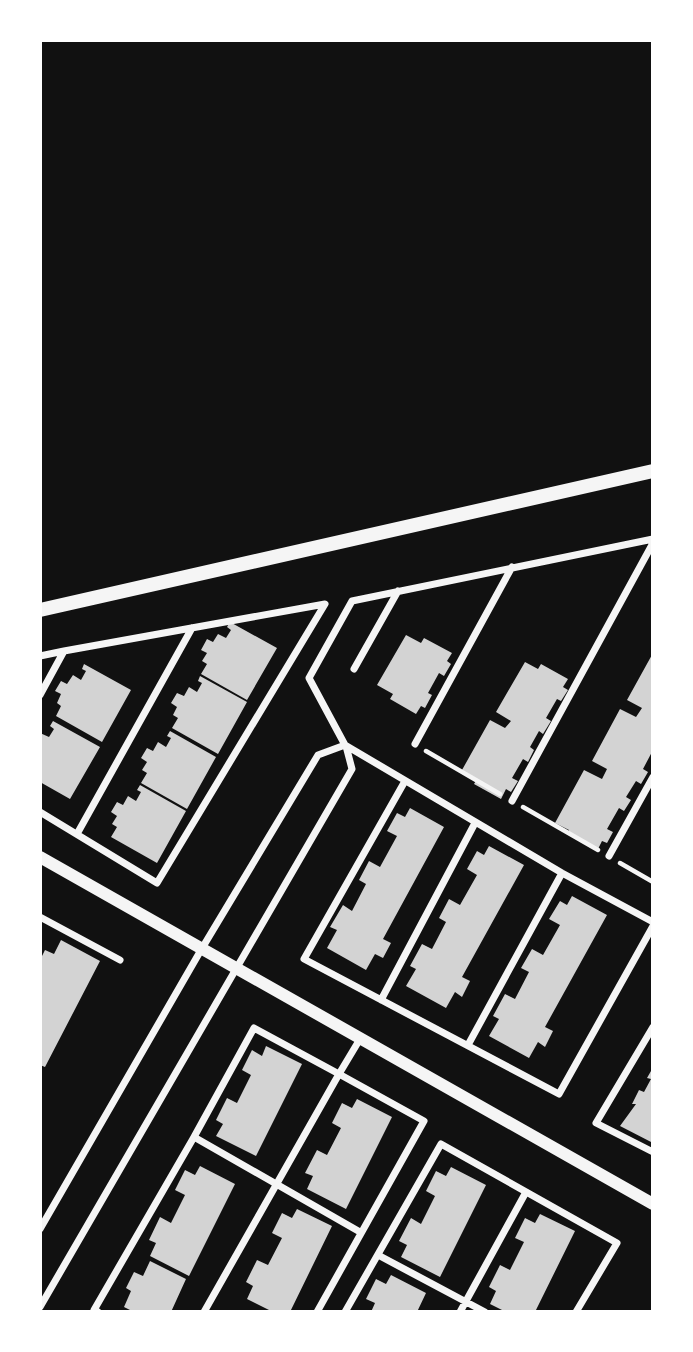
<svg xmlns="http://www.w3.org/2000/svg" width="693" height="1352" viewBox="0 0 693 1352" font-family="'PT Sans',sans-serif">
  <rect width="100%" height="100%" fill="#111"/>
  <path fill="#d3d3d3" d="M230,622L277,648L247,700L201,674L207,664L202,661L207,653L201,650L207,639L213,642L218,634L226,638L231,630L227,627Z
    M406,635L421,643L424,638L452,653L447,661L451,664L444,676L439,673L428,693L432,695L425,708L421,706L416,714L390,699L393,694L377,685Z
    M653,653V750L643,769L648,772L641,784L636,781L626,797L631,800L624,811L619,808L607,829L613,832L607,843L602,841L597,851L567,834L569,830L555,823L584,770L602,779L607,769L592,761L620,709L636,717L642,708L627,700Z
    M525,662L538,669L541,664L568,679L563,687L568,690L561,701L557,699L546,718L551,721L543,734L539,731L530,747L534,750L528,762L523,759L512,778L518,781L511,792L506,789L501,799L474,784L477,779L462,770L490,720L505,728L511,721L496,712Z
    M84,664L131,690L102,742L56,716L61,706L57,703L61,694L55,691L61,681L67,684L73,675L81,680L86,671L82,669Z
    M200,676L247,702L218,754L172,728L178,718L173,715L177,707L171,703L177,693L184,696L189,687L197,692L202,683L198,681Z
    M53,721L100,747L70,799L40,782V733L49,737L54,729L50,726Z
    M170,731L216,757L187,809L141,783L147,773L142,770L147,762L141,758L147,748L153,751L158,742L166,747L171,738L167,736Z
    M140,785L186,811L157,863L111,837L117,827L112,824L117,816L111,812L117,802L123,805L128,796L136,801L141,792L137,790Z
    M410,808L444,827L383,939L391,943L383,958L375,954L366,970L327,948L337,930L330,927L343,905L352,911L366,884L359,880L369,861L380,867L397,836L387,831L397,813L405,817Z
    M489,846L524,865L462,977L470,981L462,997L455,992L446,1008L406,986L416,969L410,966L422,944L432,949L446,922L439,918L449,899L460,905L477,875L467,869L477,851L484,855Z
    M572,896L607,915L545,1027L553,1031L545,1047L538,1042L529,1058L489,1036L499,1019L493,1016L505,994L515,999L529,972L521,968L532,949L543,955L560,925L549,919L560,901L567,905Z
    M61,940L100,961L45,1067L40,1065V960L45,950L54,954Z
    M266,1046L302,1064L256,1156L216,1136L223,1124L216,1120L227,1098L237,1103L251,1075L242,1070L252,1050L262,1056Z
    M651,1071L653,1072V1143L620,1126L636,1104H632L639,1090L644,1092L651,1079L647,1078Z
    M357,1099L392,1117L346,1209L307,1189L313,1176L305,1173L317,1150L327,1155L341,1128L332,1123L342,1103L352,1108Z
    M200,1166L235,1184L189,1276L150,1256L156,1243L149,1240L160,1217L171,1223L185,1195L175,1190L185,1170L195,1175Z
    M451,1167L486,1185L440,1277L401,1257L407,1245L399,1241L411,1218L421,1224L435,1196L426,1191L436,1171L446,1176Z
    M297,1209L332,1226L290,1312H273L247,1299L253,1286L246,1282L257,1260L268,1265L282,1238L272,1233L282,1213L292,1218Z
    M540,1214L575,1231L535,1312H506L490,1304L496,1291L489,1287L500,1265L510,1270L524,1242L515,1238L525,1218L535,1223Z
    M150,1261L186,1279L171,1312H134L124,1307L131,1291L126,1288L134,1272L143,1276Z
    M391,1275L426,1293L417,1312H371L375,1303L366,1299L376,1279L386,1284Z"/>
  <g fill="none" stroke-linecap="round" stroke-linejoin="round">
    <path stroke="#f5f5f5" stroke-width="4.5" d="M426,751L500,794
      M523,807L598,850
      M620,863L653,882"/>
    <path stroke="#f5f5f5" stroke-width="7" d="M653,539L352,601L309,678L345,745L562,873L653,922
      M40,656L64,651L40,695
      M354,669L398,591
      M415,744L512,567
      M405,781L304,959L559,1094L653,926
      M512,801L653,543
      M40,812L157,883L325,604L64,651
      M77,834L192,628
      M609,856L653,777
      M40,917L120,960
      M381,1000L475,823
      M653,1027L596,1123L653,1152
      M468,1045L562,873
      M194,1137L254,1028L339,1074L360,1039
      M40,1229L201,950L318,755L345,745
      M378,1255L485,1312
      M40,1307L352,769L346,746
      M98,1312L94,1310L194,1137L360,1232
      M204,1312L339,1074L424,1121L317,1312
      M345,1312L441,1144L617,1243L576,1312
      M460,1312L526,1192"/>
    <path stroke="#f5f5f5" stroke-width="12" d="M40,857L653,1204"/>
    <path stroke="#f5f5f5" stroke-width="14" d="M40,610L653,471"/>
  </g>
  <rect width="693" height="1352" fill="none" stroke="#ffffff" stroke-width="84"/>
</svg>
